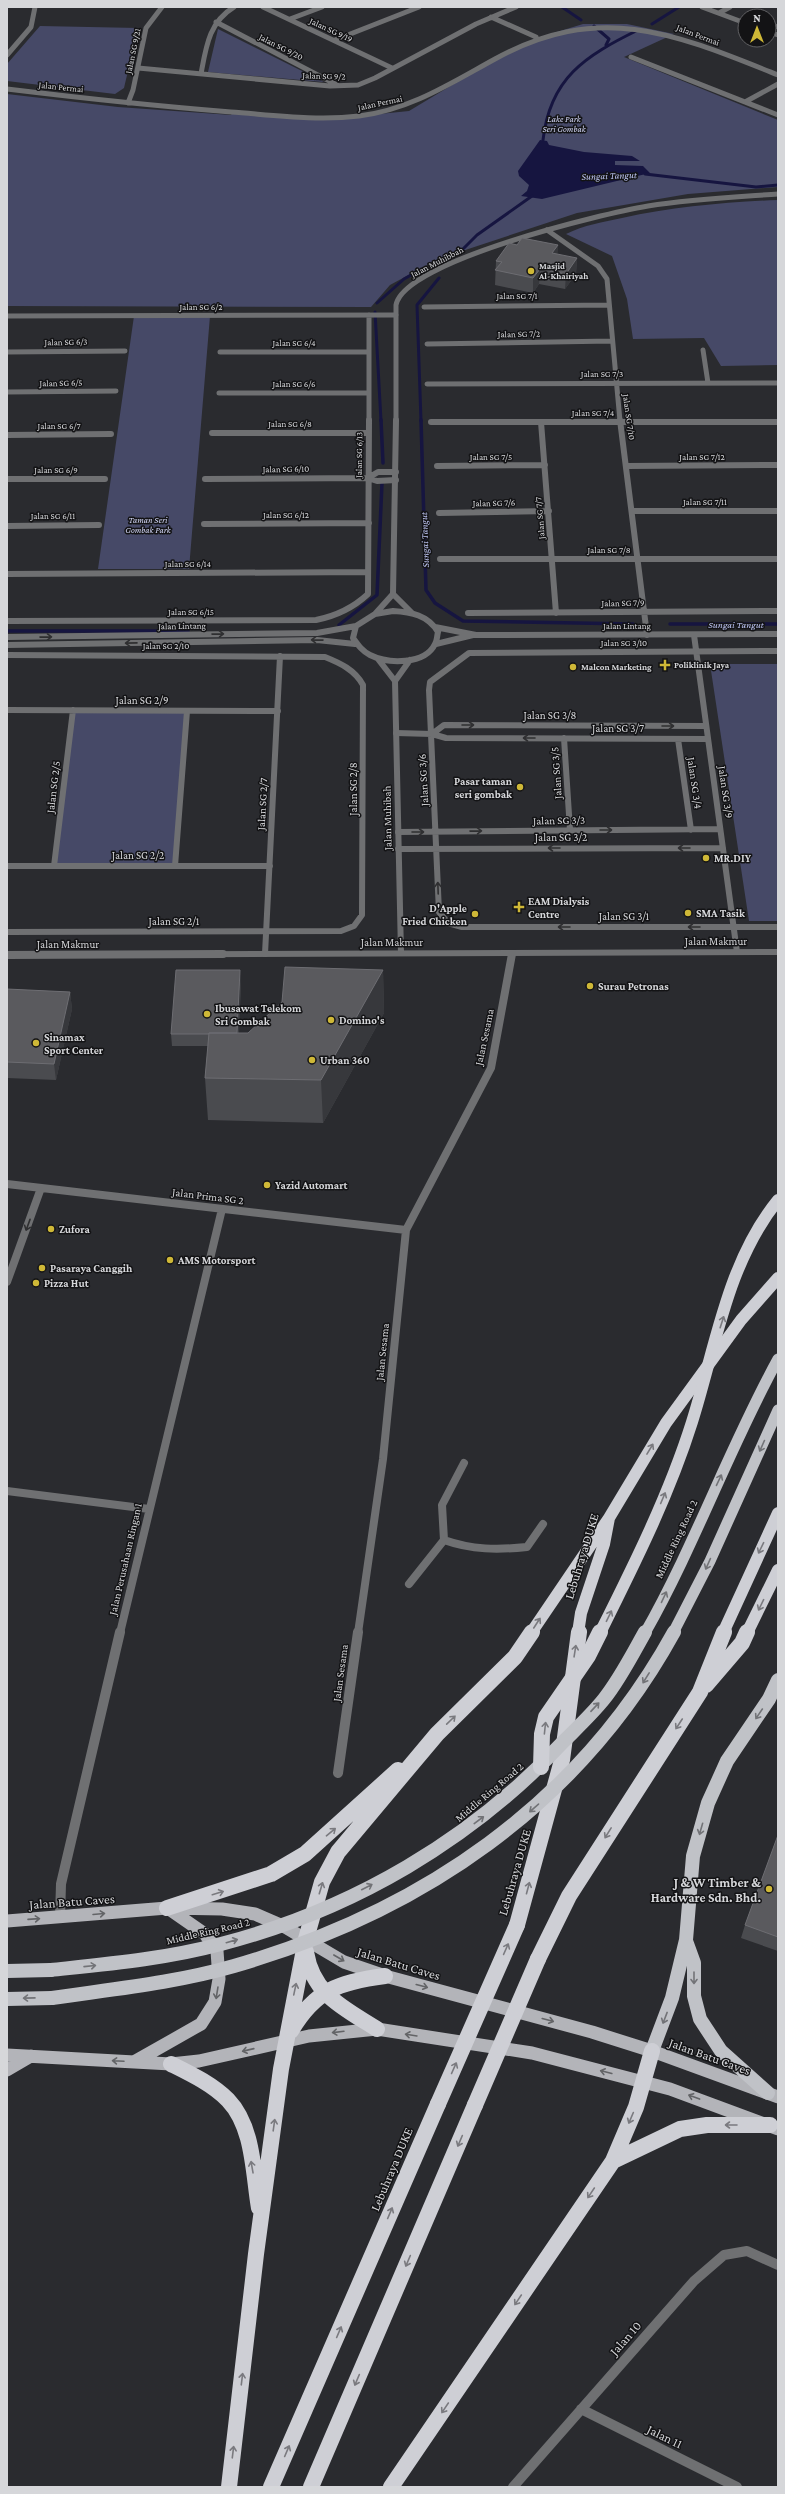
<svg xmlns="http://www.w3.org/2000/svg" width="785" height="2494" viewBox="0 0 785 2494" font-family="'Crimson Pro',serif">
  <rect width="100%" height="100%" fill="#2a2b2f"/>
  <path fill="#464967" d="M583,24H627L674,34L624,57L778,120V187L688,194L577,213L438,259L390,285L371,307L7,306V94L118,107L231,115L233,112L330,119L409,111L497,58L537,38Z
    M40,26L138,28L124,88L115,94L7,81V64Z
    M218,29L324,82L208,72Z
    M778,200V365L721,366L704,338L633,339L627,299L612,256L566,234C584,225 603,222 622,218C673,207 726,202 778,200Z
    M134,316H210L189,569H98Z
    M710,664H778V921H749Z
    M73,710L187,711L175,866H54Z"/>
  <path fill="#161540" d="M540,140L547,141L549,145L584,152L632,156L640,161H615V165L643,166L650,173L542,199L521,196L527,191L529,185L519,176L518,171Z"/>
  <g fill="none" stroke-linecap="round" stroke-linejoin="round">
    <path stroke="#161540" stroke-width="3" d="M562,7L581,20
      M652,24L679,7
      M594,26L609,39L606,45
      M543,140C550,78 585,56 638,30
      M645,174L756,187L778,185
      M463,249L477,235L532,196
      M377,303L404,279L418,271
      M375,312L381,421
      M421,421L417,305L439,278"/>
    <path stroke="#161540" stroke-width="3.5" d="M381,420L383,463
      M421,420L426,590L435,603L463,621L633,624
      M670,624H778
      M339,625L377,595L382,483
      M7,631H188"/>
    <path stroke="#6f7072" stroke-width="5" d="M263,7L392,68
      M702,7L745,23
      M719,13L730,7
      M491,17L536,37
      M290,19L322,7
      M216,22L337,85
      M769,29L778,26
      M769,32L778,35
      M335,40L419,7
      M7,55L31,27L35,7
      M631,57L778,115
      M138,68L330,86L358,85L375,78L476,24L516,7
      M201,74C206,47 209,22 234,7
      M7,89C81,98 156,106 231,112C273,115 316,121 359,116C410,110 451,83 495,59C600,1 676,34 778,75
      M745,102L778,84
      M128,103L133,90L146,28L162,7
      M547,230L598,266L607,279L620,421
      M424,307L609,305
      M7,316L396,315
      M427,344L611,341
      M703,350L708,383
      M7,352L125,351
      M220,352H368
      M427,384L778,383
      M7,392L116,391
      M219,393H368
      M369,421V315"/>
    <path stroke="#6f7072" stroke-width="6" d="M620,420L647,635
      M431,422H778
      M541,422L556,613
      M212,433H368
      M7,435L111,434
      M437,466L545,465
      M627,466L778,465
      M368,478L378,472H396
      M7,479H105
      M205,479L368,478L377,481L396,480
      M632,511H778
      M439,513L549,511
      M204,524L369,523
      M7,526L99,525
      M440,559H778
      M7,574L368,572
      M468,613L778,611
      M7,621L316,620C336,616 353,608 368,594L369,420
      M694,635L737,952
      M778,651L469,653L430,682L429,690L439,912L448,923L462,927H778
      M7,655L325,657C340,663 355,670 363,685L362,915L354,926L341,931L7,932
      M7,710L278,711
      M396,733L432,734L446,738L708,739
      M432,734L444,725L706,726
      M564,738L570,830
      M678,739L691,830
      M398,832L720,829
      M398,849L723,848
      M7,866H270
      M54,866L73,710
      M175,866L187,711
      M265,954L280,656
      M512,955V953"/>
    <path stroke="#6f7072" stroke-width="8" d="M7,1184L406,1230
      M7,1282L41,1188
      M7,1491L149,1509
      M444,1540C472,1550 498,1550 527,1547L543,1524
      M409,1584L444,1540L442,1505L464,1463
      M120,1633L222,1209
      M358,1633L383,1459L406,1230L491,1068L512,954"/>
    <path stroke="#6f7072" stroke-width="10" d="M338,1773L358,1632
      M60,1917L61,1884L120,1632
      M581,2409L737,2487
      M513,2487L694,2281L724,2255L747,2251L778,2265"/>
    <path stroke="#6f7072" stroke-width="5" d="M396,421V305C404,261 605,213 648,206C691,199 735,197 778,194"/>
    <path stroke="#6f7072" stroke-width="6" d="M393,594L412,613
      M393,611C411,612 428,615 438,632C437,636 437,641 435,644C425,665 388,664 370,655C362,651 358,645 353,638L356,626L375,614Z
      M375,614L393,594L396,420
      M435,627L476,635L778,634
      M7,637L317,633L356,626
      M436,644L473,635
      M7,645L317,640L355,644
      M378,659L395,681
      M401,953L395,681L410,660
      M7,955L778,952"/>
    <path stroke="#6f7072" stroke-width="8" d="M7,955L223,954"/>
    <path stroke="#b3b4b9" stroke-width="13" d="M7,1921L167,1908L222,1909L255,1914L285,1927L344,1962L385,1976L592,2032L652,2051L778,2097
      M7,2055L171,2064L199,2061L309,2036L377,2029L532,2053L670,2089L778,2129
      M134,2062L201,2024L215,2002L219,1979L217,1951L205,1934L169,1909
      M7,2070L31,2056"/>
    <path stroke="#c0c2c7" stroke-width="14" d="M686,1941L694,1963V1996L700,2019L721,2051L768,2093
      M7,1971L51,1970
      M7,1999L52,1998
      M652,2051L672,1998L686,1940L693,1856L708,1803L727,1761L769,1699L778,1680"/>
    <path stroke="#cecfd5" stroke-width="12" d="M531,1633L609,1518
      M578,1633L581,1613L604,1544L609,1518L666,1423L741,1320L778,1278
      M723,1633L778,1513
      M747,1633L778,1570"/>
    <path stroke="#cecfd5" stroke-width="16" d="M706,1685L742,1643L747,1632
      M167,1908L271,1874L305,1854L398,1770
      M517,1925L562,1760L579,1632
      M306,1952C313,1995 344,2008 377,2029
      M538,1959L569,1896L700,1692L724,1632
      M291,2031C315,1990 339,1982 385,1976
      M171,2064C191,2074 212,2084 228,2100C254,2127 253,2174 259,2208
      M613,2161L680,2129L707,2125H770
      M229,2487L256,2254L281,2069L306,1939L322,1882L338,1852L437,1734L515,1657L532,1632
      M271,2487L438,2104
      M311,2487L475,2105
      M391,2487L613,2161L636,2107L652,2051"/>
    <path stroke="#c0c2c7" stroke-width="11" d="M645,1633C695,1545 729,1448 778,1359
      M673,1633L710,1561L778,1410"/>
    <path stroke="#c0c2c7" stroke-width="14" d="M51,1970C108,1964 165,1959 221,1944C352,1910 472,1840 564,1741C578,1727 592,1714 604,1699C620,1679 632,1655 645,1632
      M52,1998C113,1989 175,1983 234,1966C421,1912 579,1805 674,1632"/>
    <path stroke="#cecfd5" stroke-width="12" d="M600,1633C634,1565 669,1495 692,1422C716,1346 727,1263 778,1200"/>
    <path stroke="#cecfd5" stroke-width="16" d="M541,1767L542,1734L546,1717L588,1656L600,1632
      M438,2104L517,1925
      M475,2105L538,1959"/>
  </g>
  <path fill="#4a4b4f" d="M558,245L557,255L577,258L576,274L565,289L539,284L533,293L495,285L496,261Z
    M383,970L384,1013L323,1123L208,1120L205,1078L208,1046H172L171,1034L241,982L239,1033H248Z
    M7,989L70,992L72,1009L56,1080L7,1078Z
    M778,1835V1951L741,1938L745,1925Z"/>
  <path fill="#37383c" d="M558,245L557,260L552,253Z
    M577,258L576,274L565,289L566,274Z
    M540,269L539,284L533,293V278Z
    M240,970L241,982L238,1046L237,1033Z
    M383,970L384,1013L323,1123L321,1080Z
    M70,992L72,1009L56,1080L54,1064Z"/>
  <path fill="#5a5a5e" stroke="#6d6d72" d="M522,238L558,245L552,253L577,258L566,274L540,269L533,278L495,270L502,262L496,261L509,243L517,245Z
    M285,967L383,970L321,1080L205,1078L209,1033H248L282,1002Z
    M176,970H240L237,1033H209V1034H171Z
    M7,989L70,992L54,1064L7,1062Z
    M778,1835V1937L745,1925Z"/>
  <defs><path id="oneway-shaft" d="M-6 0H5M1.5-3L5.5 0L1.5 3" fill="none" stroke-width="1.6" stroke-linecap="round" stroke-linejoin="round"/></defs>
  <g stroke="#2f2f31">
    <use href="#oneway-shaft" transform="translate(218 634) rotate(-1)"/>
    <use href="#oneway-shaft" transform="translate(46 637) rotate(-1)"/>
    <use href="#oneway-shaft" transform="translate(317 640) rotate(-179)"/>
    <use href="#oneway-shaft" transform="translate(131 643) rotate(179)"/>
    <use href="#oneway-shaft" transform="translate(468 725)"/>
    <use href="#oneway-shaft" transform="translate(668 726)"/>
    <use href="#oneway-shaft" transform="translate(529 738) rotate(-180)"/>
    <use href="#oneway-shaft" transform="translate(606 830)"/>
    <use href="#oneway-shaft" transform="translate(476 831) rotate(-1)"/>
    <use href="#oneway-shaft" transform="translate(418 832)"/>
    <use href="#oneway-shaft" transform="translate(554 848) rotate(-180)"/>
    <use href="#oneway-shaft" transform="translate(684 848) rotate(180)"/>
    <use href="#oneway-shaft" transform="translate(438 888) rotate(-92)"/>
    <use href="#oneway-shaft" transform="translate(564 927) rotate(180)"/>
    <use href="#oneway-shaft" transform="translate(694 927) rotate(180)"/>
    <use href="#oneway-shaft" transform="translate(28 1225) rotate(110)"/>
  </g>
  <g stroke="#7a7a7f">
    <use href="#oneway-shaft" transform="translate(722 1322) rotate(-72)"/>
    <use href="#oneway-shaft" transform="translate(650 1449) rotate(-59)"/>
    <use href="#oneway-shaft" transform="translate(663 1498) rotate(-67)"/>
    <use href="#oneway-shaft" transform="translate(761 1548) rotate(116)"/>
    <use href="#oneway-shaft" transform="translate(761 1605) rotate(116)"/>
    <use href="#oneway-shaft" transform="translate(609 1616) rotate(-64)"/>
    <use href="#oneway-shaft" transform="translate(537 1623) rotate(-57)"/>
    <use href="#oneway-shaft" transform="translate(575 1651) rotate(-81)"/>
    <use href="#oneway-shaft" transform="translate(451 1720) rotate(-44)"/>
    <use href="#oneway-shaft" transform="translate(679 1724) rotate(123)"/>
    <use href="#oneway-shaft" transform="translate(545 1728) rotate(-84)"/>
    <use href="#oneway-shaft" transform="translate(331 1832) rotate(-40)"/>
    <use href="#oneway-shaft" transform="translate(608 1833) rotate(122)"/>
    <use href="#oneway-shaft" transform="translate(321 1888) rotate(-73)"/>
    <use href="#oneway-shaft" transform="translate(528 1888) rotate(-75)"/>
    <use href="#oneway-shaft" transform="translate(218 1893) rotate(-17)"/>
    <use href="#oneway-shaft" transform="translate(506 1949) rotate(-66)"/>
    <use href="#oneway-shaft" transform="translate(295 1989) rotate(-78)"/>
    <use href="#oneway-shaft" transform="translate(454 2068) rotate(-66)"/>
    <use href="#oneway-shaft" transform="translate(631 2118) rotate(113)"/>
    <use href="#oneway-shaft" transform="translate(274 2125) rotate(-82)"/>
    <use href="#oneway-shaft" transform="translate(731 2125) rotate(180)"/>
    <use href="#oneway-shaft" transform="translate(460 2141) rotate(113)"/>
    <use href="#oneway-shaft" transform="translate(252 2167) rotate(-100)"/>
    <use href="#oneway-shaft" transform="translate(591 2193) rotate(124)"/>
    <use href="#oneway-shaft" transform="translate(390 2213) rotate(-67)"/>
    <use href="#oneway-shaft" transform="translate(408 2261) rotate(113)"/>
    <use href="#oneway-shaft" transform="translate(518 2300) rotate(124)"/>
    <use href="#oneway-shaft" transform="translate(339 2332) rotate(-67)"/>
    <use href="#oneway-shaft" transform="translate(242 2379) rotate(-83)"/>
    <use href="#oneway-shaft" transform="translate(357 2380) rotate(113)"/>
    <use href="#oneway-shaft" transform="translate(445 2408) rotate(124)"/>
    <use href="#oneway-shaft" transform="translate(287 2451) rotate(-67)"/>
    <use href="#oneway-shaft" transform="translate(233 2452) rotate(-83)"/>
  </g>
  <g stroke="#727377">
    <use href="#oneway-shaft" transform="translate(762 1446) rotate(114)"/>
    <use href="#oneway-shaft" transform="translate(719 1480) rotate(-65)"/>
    <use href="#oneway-shaft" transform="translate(708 1564) rotate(114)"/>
    <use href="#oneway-shaft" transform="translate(664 1597) rotate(-65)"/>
    <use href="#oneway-shaft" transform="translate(646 1678) rotate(122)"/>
    <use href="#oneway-shaft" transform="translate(595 1707) rotate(-47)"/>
    <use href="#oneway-shaft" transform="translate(759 1714) rotate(124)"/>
    <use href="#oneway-shaft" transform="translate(534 1808) rotate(139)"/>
    <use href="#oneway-shaft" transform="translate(479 1820) rotate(-37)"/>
    <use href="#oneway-shaft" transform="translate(701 1829) rotate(106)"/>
    <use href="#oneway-shaft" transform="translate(367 1887) rotate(-27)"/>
    <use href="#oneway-shaft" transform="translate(232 1941) rotate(-16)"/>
    <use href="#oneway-shaft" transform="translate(90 1966) rotate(-6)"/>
    <use href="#oneway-shaft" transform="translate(694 1978) rotate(90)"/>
    <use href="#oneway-shaft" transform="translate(29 1998) rotate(179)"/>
    <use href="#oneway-shaft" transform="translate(665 2018) rotate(111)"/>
  </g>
  <g stroke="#636467">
    <use href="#oneway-shaft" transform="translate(99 1914) rotate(-5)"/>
    <use href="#oneway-shaft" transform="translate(34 1919) rotate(-4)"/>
    <use href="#oneway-shaft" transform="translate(339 1958) rotate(30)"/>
    <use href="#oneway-shaft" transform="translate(422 1986) rotate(15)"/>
    <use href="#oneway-shaft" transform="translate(217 1993) rotate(99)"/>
    <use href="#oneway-shaft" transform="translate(548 2020) rotate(15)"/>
    <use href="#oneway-shaft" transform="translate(338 2032) rotate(173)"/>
    <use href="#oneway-shaft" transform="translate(411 2035) rotate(-171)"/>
    <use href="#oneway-shaft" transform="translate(248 2050) rotate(167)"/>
    <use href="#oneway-shaft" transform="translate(118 2061) rotate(-177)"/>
    <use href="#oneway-shaft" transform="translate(606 2072) rotate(-166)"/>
    <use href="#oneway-shaft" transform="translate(694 2097) rotate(-160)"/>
  </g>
  <g fill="#cfb837" stroke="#131315" stroke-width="1.5">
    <circle cx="531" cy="271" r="4"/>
    <path d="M663 659h4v4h4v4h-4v4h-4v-4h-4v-4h4z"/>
    <circle cx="573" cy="667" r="4"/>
    <circle cx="520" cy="787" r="4"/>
    <circle cx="706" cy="858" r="4"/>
    <path d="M517 901h4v4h4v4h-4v4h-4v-4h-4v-4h4z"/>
    <circle cx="688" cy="913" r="4"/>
    <circle cx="475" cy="914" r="4"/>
    <circle cx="590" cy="986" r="4"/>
    <circle cx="207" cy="1014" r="4"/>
    <circle cx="331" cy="1020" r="4"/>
    <circle cx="36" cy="1043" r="4"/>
    <circle cx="312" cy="1060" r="4"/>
    <circle cx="267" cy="1185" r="4"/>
    <circle cx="51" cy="1229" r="4"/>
    <circle cx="170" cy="1260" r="4"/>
    <circle cx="42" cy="1268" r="4"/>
    <circle cx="36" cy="1283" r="4"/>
    <circle cx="769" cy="1889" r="4"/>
  </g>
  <g text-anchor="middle" stroke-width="3" stroke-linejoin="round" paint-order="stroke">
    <g font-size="9" fill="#d6d7da" stroke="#131315">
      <text transform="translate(331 30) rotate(25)" y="3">Jalan SG 9/19</text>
      <text transform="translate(698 35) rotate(21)" y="3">Jalan Permai</text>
      <text transform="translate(281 47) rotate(27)" y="3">Jalan SG 9/20</text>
      <text transform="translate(133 51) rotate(-78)" y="3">Jalan SG 9/21</text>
      <text transform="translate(324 76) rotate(2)" y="3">Jalan SG 9/2</text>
      <text transform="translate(61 87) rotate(6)" y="3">Jalan Permai</text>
      <text transform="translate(380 103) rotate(-12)" y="3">Jalan Permai</text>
      <text transform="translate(437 262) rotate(-27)" y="3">Jalan Muhibbah</text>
      <text x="517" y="299">Jalan SG 7/1</text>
      <text x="201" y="310">Jalan SG 6/2</text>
      <text transform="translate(519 334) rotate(-1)" y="3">Jalan SG 7/2</text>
      <text transform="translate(66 342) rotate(-1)" y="3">Jalan SG 6/3</text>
      <text x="294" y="346">Jalan SG 6/4</text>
      <text x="602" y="377">Jalan SG 7/3</text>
      <text transform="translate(61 383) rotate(-1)" y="3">Jalan SG 6/5</text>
      <text x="294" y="387">Jalan SG 6/6</text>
      <text x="593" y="416">Jalan SG 7/4</text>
      <text transform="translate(629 417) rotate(82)" y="3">Jalan SG 7/10</text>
      <text x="290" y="427">Jalan SG 6/8</text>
      <text x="59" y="429">Jalan SG 6/7</text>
      <text transform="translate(359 455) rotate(-89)" y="3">Jalan SG 6/13</text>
      <text x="491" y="460">Jalan SG 7/5</text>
      <text x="702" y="460">Jalan SG 7/12</text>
      <text transform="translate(286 469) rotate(-1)" y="3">Jalan SG 6/10</text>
      <text x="56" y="473">Jalan SG 6/9</text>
      <text x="705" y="505">Jalan SG 7/11</text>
      <text transform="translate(494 503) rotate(-1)" y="3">Jalan SG 7/6</text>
      <text x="286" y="518">Jalan SG 6/12</text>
      <text x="53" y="519">Jalan SG 6/11</text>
      <text transform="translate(540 518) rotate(-95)" y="3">Jalan SG 7/7</text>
      <text x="609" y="553">Jalan SG 7/8</text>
      <text x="188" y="567">Jalan SG 6/14</text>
      <text transform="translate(623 603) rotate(-1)" y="3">Jalan SG 7/9</text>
      <text x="191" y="615">Jalan SG 6/15</text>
      <text transform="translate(182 626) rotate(-1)" y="3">Jalan Lintang</text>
      <text x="627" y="629">Jalan Lintang</text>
      <text x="624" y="646">Jalan SG 3/10</text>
      <text x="166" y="649">Jalan SG 2/10</text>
    </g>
    <g font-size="9" font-style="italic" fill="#d4d8f8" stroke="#131315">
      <text x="564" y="122">Lake Park<tspan x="564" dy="10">Seri Gombak</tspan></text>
      <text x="148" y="523">Taman Seri<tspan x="148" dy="10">Gombak Park</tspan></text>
    </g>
    <g font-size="9" font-weight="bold" fill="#d6d7da" stroke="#131315" text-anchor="start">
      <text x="539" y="269">Masjid<tspan x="539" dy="10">Al-Khairiyah</tspan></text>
      <text x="674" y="668">Poliklinik Jaya</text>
      <text x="581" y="670">Malcon Marketing</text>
    </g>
    <g font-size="10" font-style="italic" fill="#bfc6f4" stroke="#131315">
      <text transform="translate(609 175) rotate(-2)" y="4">Sungai Tangut</text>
      <text transform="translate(424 540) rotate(-92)" y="4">Sungai Tangut</text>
      <text x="736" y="628">Sungai Tangut</text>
    </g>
    <g font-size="11" fill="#d6d7da" stroke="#131315">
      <text x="142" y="704">Jalan SG 2/9</text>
      <text x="550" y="719">Jalan SG 3/8</text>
      <text x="618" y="732">Jalan SG 3/7</text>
      <text transform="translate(556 773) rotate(-94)" y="4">Jalan SG 3/5</text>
      <text transform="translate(423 780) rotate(-93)" y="4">Jalan SG 3/6</text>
      <text transform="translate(695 783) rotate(82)" y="4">Jalan SG 3/4</text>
      <text transform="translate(53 787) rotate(-83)" y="4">Jalan SG 2/5</text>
      <text transform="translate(353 789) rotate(-90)" y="4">Jalan SG 2/8</text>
      <text transform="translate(726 792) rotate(82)" y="4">Jalan SG 3/9</text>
      <text transform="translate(262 804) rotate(-87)" y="4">Jalan SG 2/7</text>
      <text transform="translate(387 818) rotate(-91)" y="4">Jalan Muhibah</text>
      <text transform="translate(559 820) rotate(-1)" y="4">Jalan SG 3/3</text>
      <text x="561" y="841">Jalan SG 3/2</text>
      <text x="138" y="859">Jalan SG 2/2</text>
      <text x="624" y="920">Jalan SG 3/1</text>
      <text x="174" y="925">Jalan SG 2/1</text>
      <text x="716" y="945">Jalan Makmur</text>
      <text x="392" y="946">Jalan Makmur</text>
      <text x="68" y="948">Jalan Makmur</text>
      <text transform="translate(484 1037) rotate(-78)" y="4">Jalan Sesama</text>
      <text transform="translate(208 1196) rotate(7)" y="4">Jalan Prima SG 2</text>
      <text transform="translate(382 1352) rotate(-84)" y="4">Jalan Sesama</text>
      <text transform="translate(676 1539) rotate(-65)" y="4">Middle Ring Road 2</text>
      <text transform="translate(125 1559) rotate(-77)" y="4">Jalan Perusahaan Ringan 1</text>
      <text transform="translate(340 1673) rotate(-82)" y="4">Jalan Sesama</text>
      <text transform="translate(489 1792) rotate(-40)" y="4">Middle Ring Road 2</text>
      <text transform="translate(208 1931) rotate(-13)" y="4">Middle Ring Road 2</text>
    </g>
    <g font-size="11" font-weight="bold" fill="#d6d7da" stroke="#131315" text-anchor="start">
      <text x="512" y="785" text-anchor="end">Pasar taman<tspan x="512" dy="13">seri gombak</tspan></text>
      <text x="714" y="862">MR.DIY</text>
      <text x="528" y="905">EAM Dialysis<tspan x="528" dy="13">Centre</tspan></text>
      <text x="467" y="912" text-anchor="end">D'Apple<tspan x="467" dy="13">Fried Chicken</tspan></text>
      <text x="696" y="917">SMA Tasik</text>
      <text x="598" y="990">Surau Petronas</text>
      <text x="215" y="1012">Ibusawat Telekom<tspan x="215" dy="13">Sri Gombak</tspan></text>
      <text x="339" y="1024">Domino's</text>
      <text x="44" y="1041">Sinamax<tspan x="44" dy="13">Sport Center</tspan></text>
      <text x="320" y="1064">Urban 360</text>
      <text x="275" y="1189">Yazid Automart</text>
      <text x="59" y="1233">Zufora</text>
      <text x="178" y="1264">AMS Motorsport</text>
      <text x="50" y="1272">Pasaraya Canggih</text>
      <text x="44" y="1287">Pizza Hut</text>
    </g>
    <g font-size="13" fill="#d6d7da" stroke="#131315">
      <text transform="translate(581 1556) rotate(-73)" y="5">Lebuhraya DUKE</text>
      <text transform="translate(514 1872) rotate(-74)" y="5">Lebuhraya DUKE</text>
      <text transform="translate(72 1901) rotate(-4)" y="5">Jalan Batu Caves</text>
      <text transform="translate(399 1963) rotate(17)" y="5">Jalan Batu Caves</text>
      <text transform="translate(710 2056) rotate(20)" y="5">Jalan Batu Caves</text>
      <text transform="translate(391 2169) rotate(-67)" y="5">Lebuhraya DUKE</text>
      <text transform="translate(625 2338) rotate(-49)" y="5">Jalan 10</text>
      <text transform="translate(665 2436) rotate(26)" y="5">Jalan 11</text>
    </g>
    <g font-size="13" font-weight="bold" fill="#d6d7da" stroke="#131315" text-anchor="end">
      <text x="761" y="1887">J &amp; W Timber &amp;<tspan x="761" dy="15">Hardware Sdn. Bhd.</tspan></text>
    </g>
  </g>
  <rect width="785" height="2494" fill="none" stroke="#d6d7da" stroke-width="16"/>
  <g transform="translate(757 28)"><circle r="19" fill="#131315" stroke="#616164"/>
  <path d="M0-3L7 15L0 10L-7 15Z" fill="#cfb837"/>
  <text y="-6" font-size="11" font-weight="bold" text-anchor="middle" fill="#d6d7da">N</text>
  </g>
</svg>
